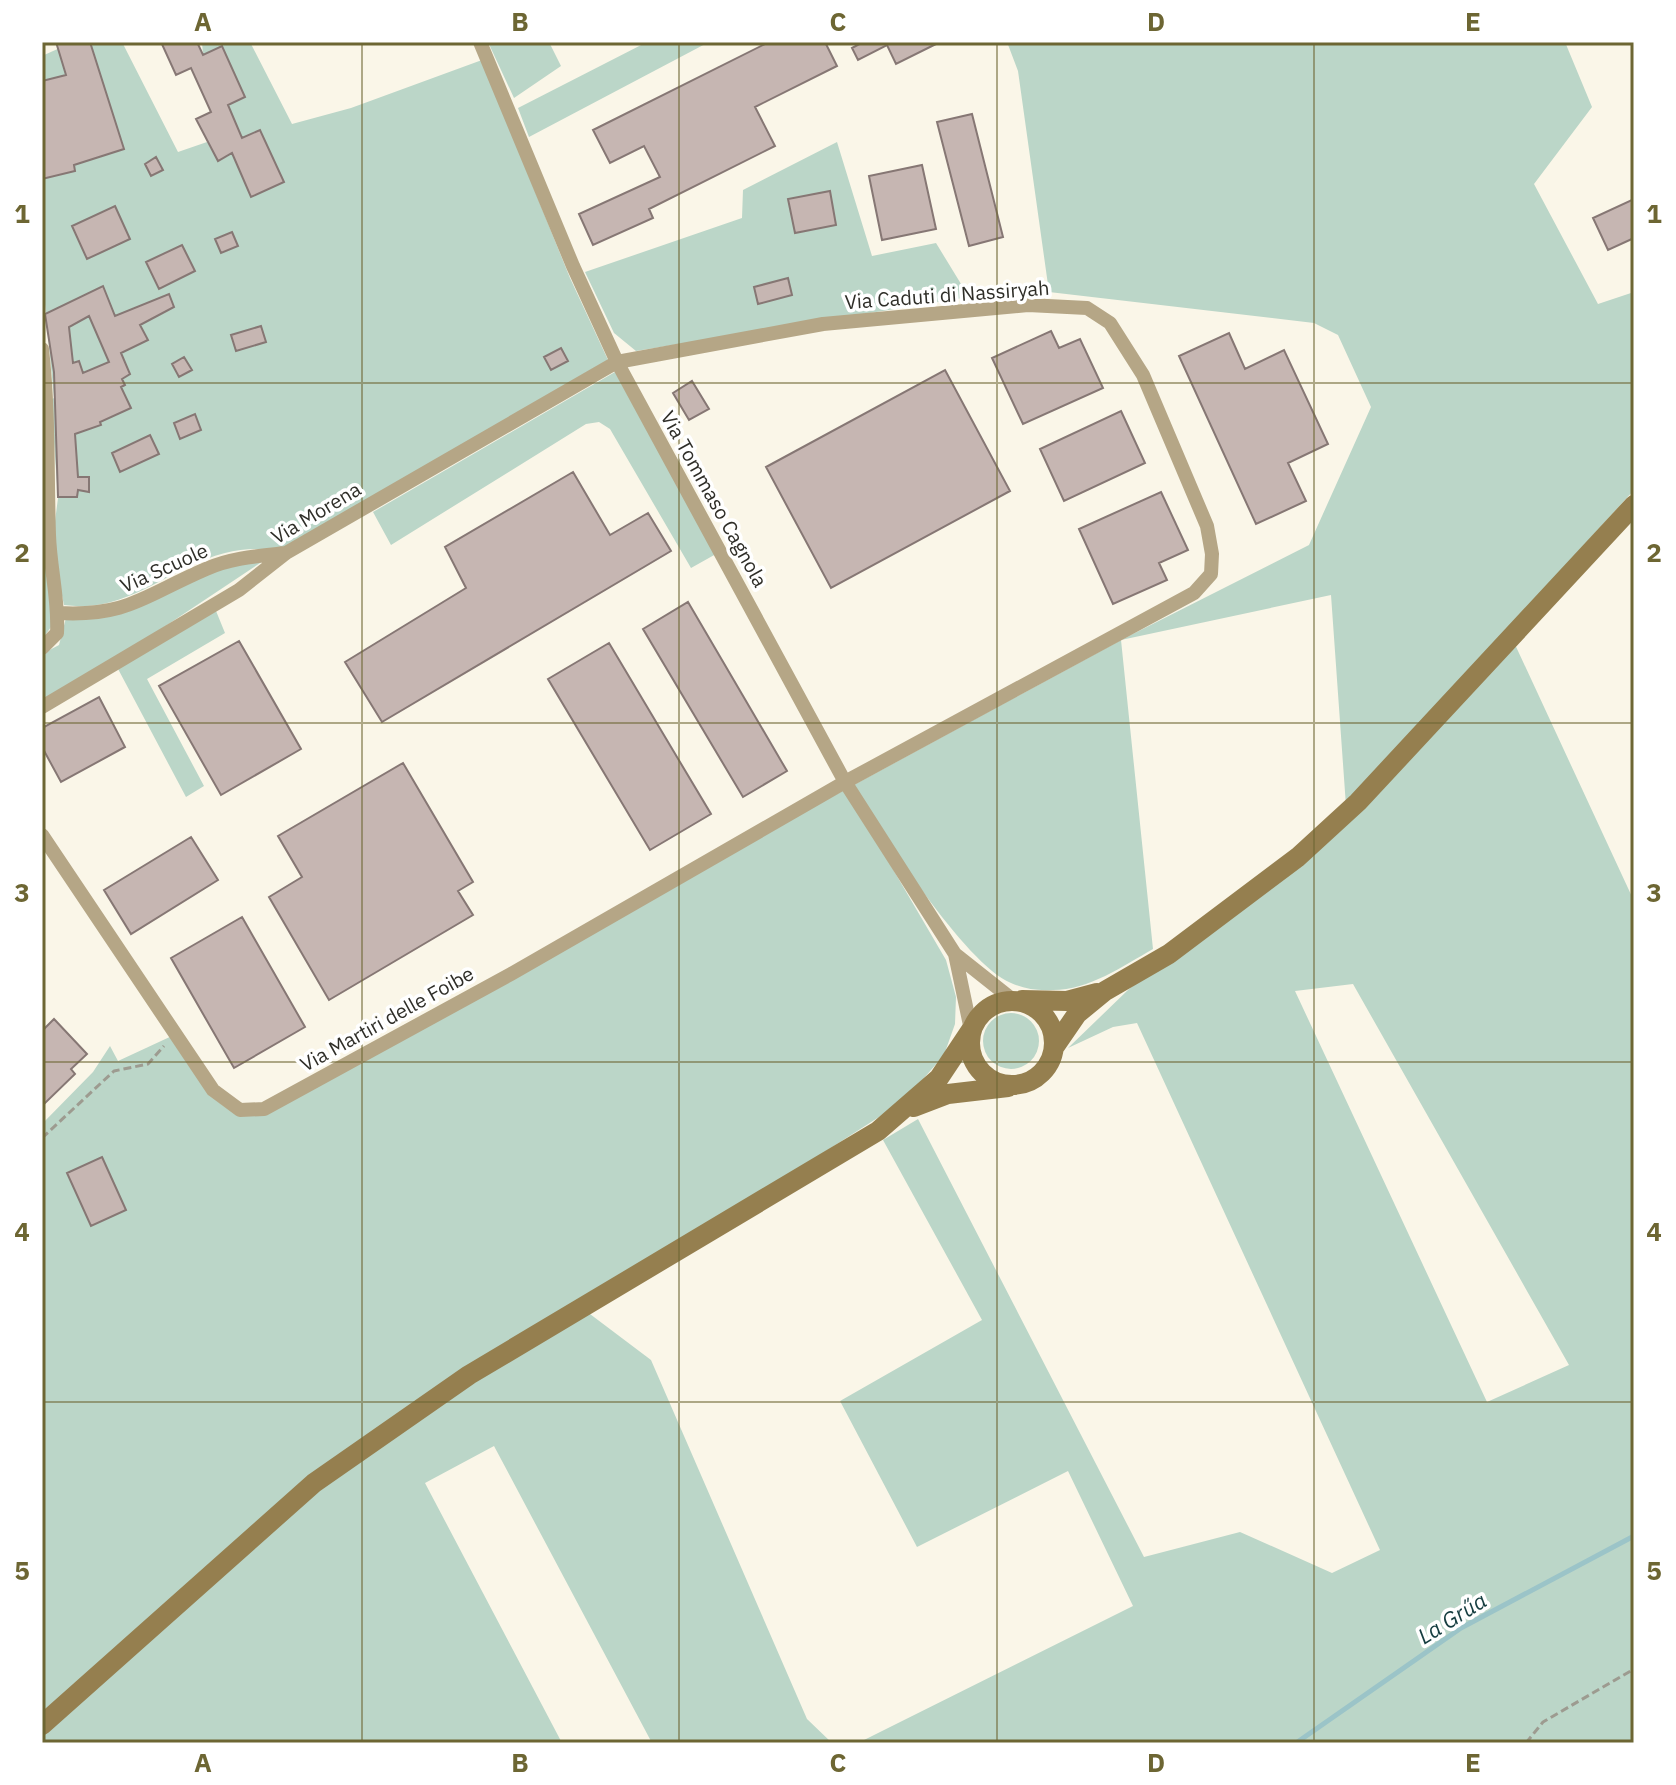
<svg xmlns="http://www.w3.org/2000/svg" width="1676" height="1785" viewBox="0 0 1676 1785" font-family="'IBM Plex Sans',sans-serif">
  <rect width="100%" height="100%" fill="#faf6e8"/>
  <path fill="#bbd6c8" fill-rule="evenodd" d="M73,42H122L178,152L207,142L218,161L232,153L283,181L260,131L242,138L228,105L245,97L221,47L203,55L202,42H250L292,124L351,108L482,60L570,278L608,360L281,549C262,549 243,548 225,553C167,568 128,614 64,605L57,572L54,529L58,498L51,400L54,398L42,273V56Z
    M488,42H549L561,66L514,98Z
    M647,42H709L529,137L518,108Z
    M1007,42H1565L1592,107L1534,184L1598,304L1634,292V490L1346,806L1331,595L1121,640L1153,949C1123,966 1089,990 1053,990C1038,991 1024,989 1011,983C964,963 883,833 850,787L1121,640L1309,545L1371,407L1338,335L1314,323L1049,292L1018,71Z
    M837,142L872,256L936,243L969,297L636,351L614,333L585,272L742,218L743,190Z
    M615,372L716,554L691,568L610,429L599,422L586,424L391,545L373,512Z
    M42,466L53,624L42,640Z
    M269,557L134,647L42,700V654L59,645L66,618L108,617L212,570Z
    M214,606L225,633L147,679L204,786L186,797L117,667Z
    M1512,638L1634,901V1743H858L1133,1606L1068,1471L917,1547L840,1401L982,1320L883,1140L918,1119L1144,1557L1240,1532L1332,1573L1380,1550L1137,1023L1113,1027L1068,1048L1129,989L1299,863ZM1353,984L1569,1365L1487,1402L1295,991Z
    M846,789L946,960L956,997L955,1024L944,1055L904,1101L712,1224L421,1398L42,1717V1124L93,1072L110,1046L118,1061L174,1035C194,1067 210,1113 251,1116Z
    M983 1041a28 28 0 1 1 56 0a28 28 0 1 1-56 0Z
    M582,1308L651,1360L807,1719L832,1743H652L494,1446L425,1483L562,1743H42V1725L314,1483Z"/>
  <g fill="none" stroke-linecap="round" stroke-linejoin="round">
    <path stroke="#9bc4c8" stroke-width="5" d="M1296,1743L1461,1628L1634,1536"/>
  </g>
  <path fill="#c6b6b2" stroke="#867774" stroke-width="2" fill-rule="evenodd" d="M56,42H90L124,149L74,165L75,171L42,179V81L66,75Z
    M161,42H197L203,55L222,46L245,97L228,105L242,138L260,130L284,182L251,197L232,153L218,161L196,119L211,112L191,68L176,75Z
    M769,42H825L837,66L755,107L775,146L649,209L653,218L593,245L579,214L660,177L644,146L610,163L593,130Z
    M863,42H940L896,64L887,45L858,60L852,48Z
    M972,114L1003,237L969,246L937,122Z
    M156,157L163,170L151,176L145,164Z
    M922,165L936,229L882,240L869,176Z
    M830,191L836,225L795,233L788,199Z
    M1634,199V238L1608,250L1593,218Z
    M115,206L130,239L87,259L72,226Z
    M232,232L238,246L221,253L215,239Z
    M182,245L195,271L159,289L146,262Z
    M788,278L792,295L758,304L754,287Z
    M103,286L115,316L169,294L174,307L140,325L148,340L121,353L130,374L122,379L125,385L121,387L131,408L100,422L101,425L75,434L78,477H89V492L78,490L77,497H58L54,372L45,314ZM89,316L109,362L83,373L79,361L73,363L69,327Z
    M261,326L266,342L236,351L231,335Z
    M1051,331L1059,348L1080,339L1103,388L1023,424L992,358Z
    M1229,333L1245,369L1284,350L1328,444L1288,463L1306,501L1256,524L1179,356Z
    M561,348L568,361L551,370L544,357Z
    M184,357L192,370L179,377L172,364Z
    M945,370L1010,491L831,588L766,467Z
    M692,381L709,409L689,420L673,393Z
    M1121,411L1145,463L1064,501L1040,449Z
    M195,414L201,430L180,439L174,423Z
    M150,435L159,454L120,472L112,453Z
    M573,472L610,535L648,513L671,551L382,722L345,662L466,588L445,547Z
    M1161,492L1188,550L1159,563L1167,580L1113,604L1079,529Z
    M688,602L787,771L743,797L643,629Z
    M239,641L301,749L221,795L159,686Z
    M609,643L711,814L650,850L548,679Z
    M99,697L125,747L61,782L42,747V728Z
    M403,763L473,882L458,891L473,915L329,1000L269,897L302,877L278,836Z
    M191,837L218,880L131,934L104,890Z
    M242,917L305,1027L234,1068L171,958Z
    M54,1019L87,1054L71,1069L75,1074L42,1106V1031Z
    M102,1157L126,1210L91,1226L67,1173Z"/>
  <g fill="none" stroke-linecap="round" stroke-linejoin="round">
    <path stroke="#9d9b90" stroke-width="3" stroke-dasharray="8 4" stroke-linecap="butt" d="M42,1138L114,1071L148,1064L164,1046
      M1526,1743L1543,1722L1634,1669"/>
    <path stroke="#b5a686" stroke-width="14" d="M480,42L573,266L617,362L845,782L955,954L1013,1000
      M42,349C49,411 47,473 49,535C50,568 59,600 57,633L42,648
      M58,613C128,617 145,595 206,569C231,558 258,556 285,553
      M42,707L239,590L286,553L617,362L823,324L1028,305L1087,308L1110,323L1143,375L1207,526L1212,554L1211,574L1194,593L845,782L511,974L264,1109L240,1110L213,1090L42,835
      M955,954L971,1030"/>
    <path stroke="#957f4f" stroke-width="20" d="M1022,1000L1067,1001L1097,993
      M970 1043a42 42 0 1 1 84 0a42 42 0 1 1-84 0Z
      M1055,1046L1077,1014L1105,991L1169,954L1298,857L1358,802L1634,505
      M914,1107L948,1094L1008,1087
      M42,1725L314,1483L469,1375L878,1131L939,1078L971,1030"/>
  </g>
  <path fill="none" stroke="#6d6633" stroke-width="2" stroke-opacity="0.55" d="M362,42V1743M679,42V1743M997,42V1743M1314,42V1743M42,383H1634M42,723H1634M42,1062H1634M42,1402H1634"/>
  <g text-anchor="middle" stroke-width="7" stroke-linejoin="round" paint-order="stroke">
    <g font-size="20" fill="#2f2e28" stroke="#fff">
      <text transform="translate(947 295) rotate(-4)" y="7">Via Caduti di Nassiryah</text>
      <text transform="translate(714 499) rotate(61)" y="7">Via Tommaso Cagnola</text>
      <text transform="translate(316 513) rotate(-31)" y="7">Via Morena</text>
      <text transform="translate(164 568) rotate(-24)" y="7">Via Scuole</text>
      <text transform="translate(387 1019) rotate(-29)" y="7">Via Martiri delle Foibe</text>
    </g>
    <g font-size="22" font-style="italic" fill="#153d40" stroke="#fff">
      <text transform="translate(1452 1618) rotate(-32)" y="8">La Grűa</text>
    </g>
  </g>
  <rect width="1676" height="1785" fill="none" stroke="#ffffff" stroke-width="88"/>
  <rect x="44" y="44" width="1588" height="1697" fill="none" stroke="#6d6633" stroke-width="3"/>
  <g font-size="26" text-anchor="middle" font-weight="bold" fill="#6d6633">
    <text x="203" y="31">A</text>
    <text x="520" y="31">B</text>
    <text x="838" y="31">C</text>
    <text x="1156" y="31">D</text>
    <text x="1473" y="31">E</text>
    <text x="22" y="223">1</text>
    <text x="1654" y="223">1</text>
    <text x="22" y="562">2</text>
    <text x="1654" y="562">2</text>
    <text x="22" y="902">3</text>
    <text x="1654" y="902">3</text>
    <text x="22" y="1241">4</text>
    <text x="1654" y="1241">4</text>
    <text x="22" y="1580">5</text>
    <text x="1654" y="1580">5</text>
    <text x="203" y="1772">A</text>
    <text x="520" y="1772">B</text>
    <text x="838" y="1772">C</text>
    <text x="1156" y="1772">D</text>
    <text x="1473" y="1772">E</text>
  </g>
</svg>
